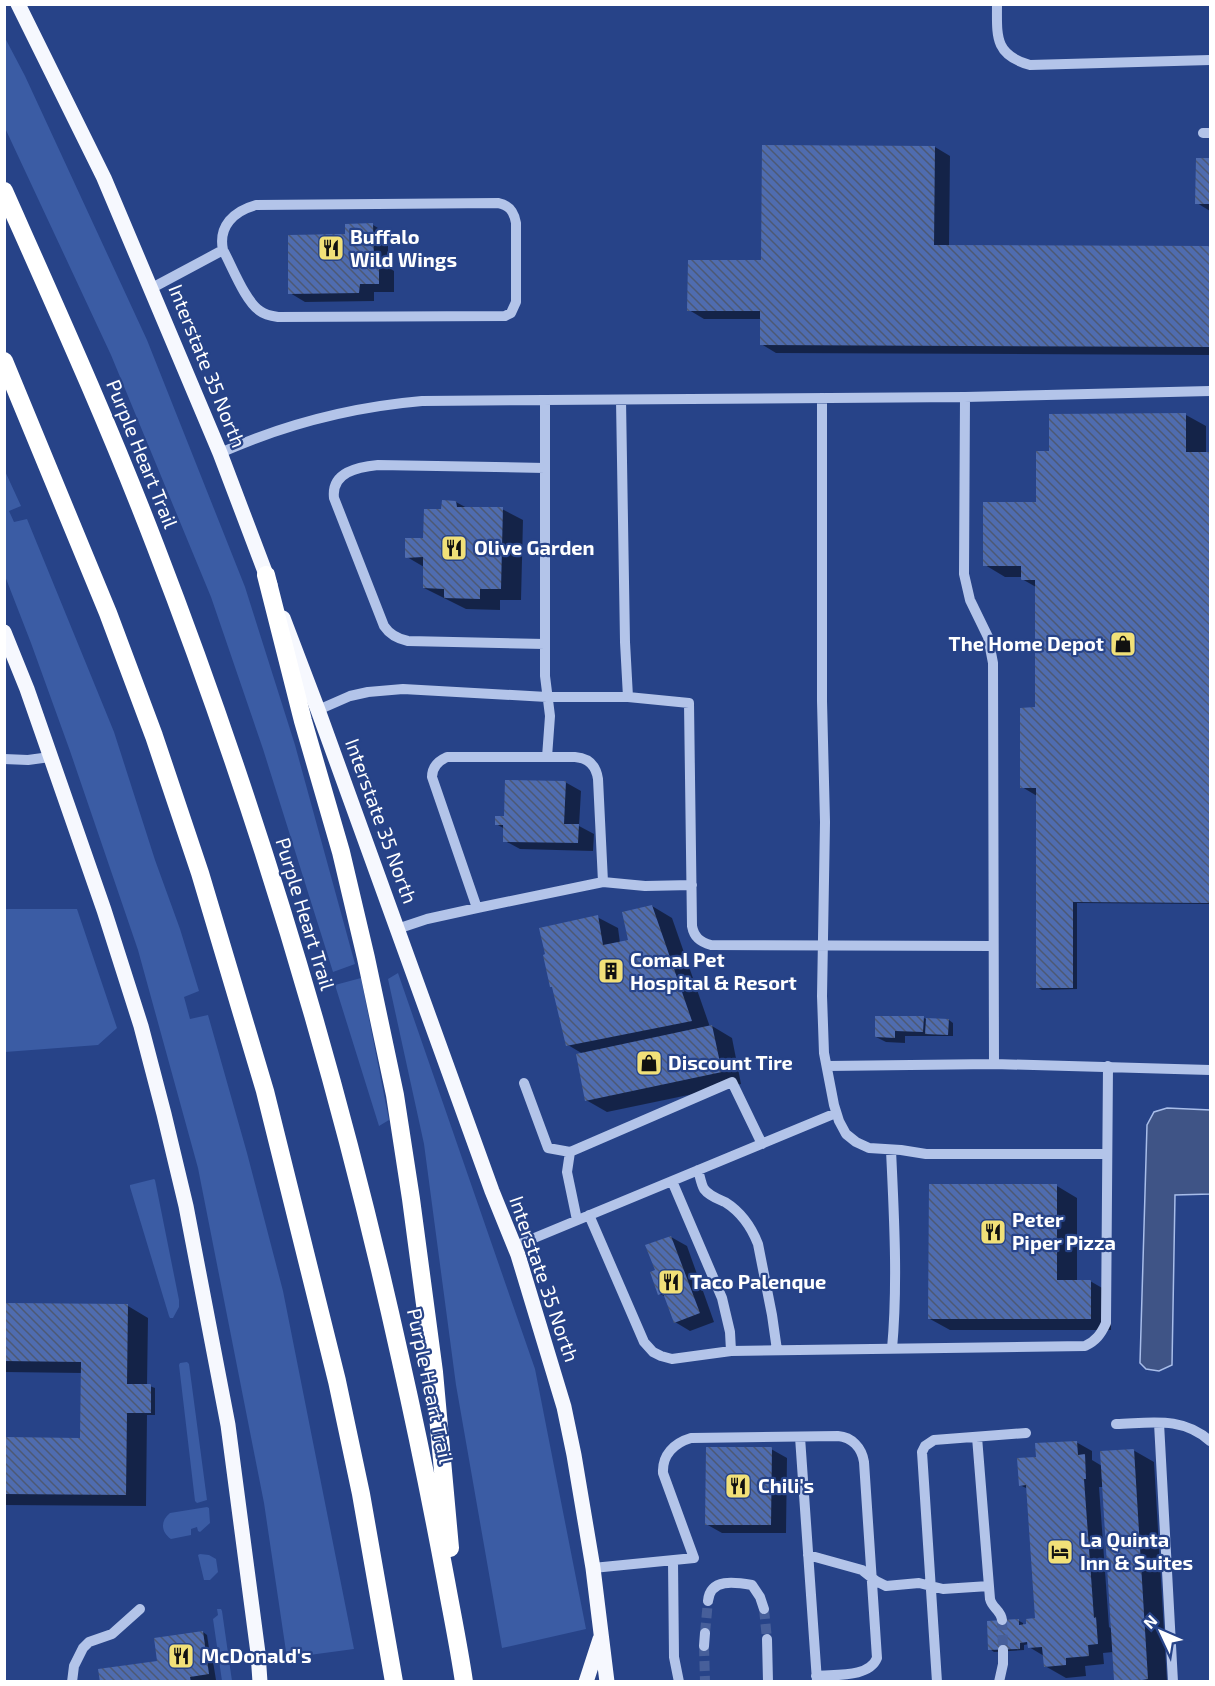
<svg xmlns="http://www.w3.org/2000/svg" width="1215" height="1686" viewBox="0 0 1215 1686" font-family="'Exo 2',sans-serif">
  <defs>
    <pattern id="building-back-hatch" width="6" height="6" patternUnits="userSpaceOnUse" patternTransform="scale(1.5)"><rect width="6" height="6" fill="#4f6caf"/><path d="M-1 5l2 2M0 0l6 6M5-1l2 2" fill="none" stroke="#4d5974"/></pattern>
  </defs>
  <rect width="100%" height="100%" fill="#274388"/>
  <path fill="#3b5ca4" d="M4,36L25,76L147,340L245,587L295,745L355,964L333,972L263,749L211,597L111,355L5,128Z
    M4,469L21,506L9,511L14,522L27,519L114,732L155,860L180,929L199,991L184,997L190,1019L208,1015L247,1153L283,1291L354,1649L287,1658L264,1503L198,1168L138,950L70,751L31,643L5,576Z
    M5,909H77L117,1028L98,1045L5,1052Z
    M398,973L535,1369L586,1629L502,1648L456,1385L424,1144L388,979Z
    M361,978L389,1120L379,1126L335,985Z
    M154,1179L155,1180L179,1300V1307L173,1318H170L169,1316L130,1187V1185Z
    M187,1362L189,1364L207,1500L197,1503L195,1501L179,1365L180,1363Z
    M207,1507L209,1508L210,1523L200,1532L198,1531L197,1527L191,1529V1535L171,1539C161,1532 160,1521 170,1513Z
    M200,1554L209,1555L216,1559L218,1572L210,1580H204L198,1555Z
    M217,1609H221L222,1611L232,1681H222L213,1619L218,1615Z"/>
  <path fill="#3f5486" stroke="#a8bde9" stroke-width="1.5" d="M1167,1108L1210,1110V1194L1175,1195L1172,1365L1159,1371L1146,1369L1140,1363L1147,1125L1154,1112Z"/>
  <path fill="#0007" fill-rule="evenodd" d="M935,147L950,156L949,246L1210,247V355L776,353L761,344L762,319H704L689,310Z
    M1197,160H1210V211L1197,203Z
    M373,225L388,234V267L394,271V292H374V301L305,302L290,293L347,236Z
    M1051,415H1186L1206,426V454H1210V904L1077,903V989L1042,990L1037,987V796L1022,787L1036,709V587L1022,579V577H1005L985,565L1038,503L1051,453Z
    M456,502L467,508L502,509L523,520L521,600H500V610L466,609L424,588V567L407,557L425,539L443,511Z
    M565,782L581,791L579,826L594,834L593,851L520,849L505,841V829L496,824Z
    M652,906L672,918L710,1027L712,1026L732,1038L741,1084L607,1112L586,1100L583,1054L568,1045L597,917L618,928L620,943L630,941Z
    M924,1018L926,1019L949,1020L953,1023V1036H905V1043L886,1042L876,1037Z
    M930,1186H1057L1077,1198V1281H1090L1111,1293V1330H950L930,1319Z
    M671,1237L687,1246L714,1322L690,1331L675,1322L666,1297L660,1294L657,1271Z
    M4,1305L128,1306L148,1318L147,1385L155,1388V1415H147L146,1506L4,1505V1439H81L82,1373L4,1372Z
    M1076,1442L1092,1451V1460L1102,1466L1133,1450L1154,1462L1167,1682H1119L1115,1679L1113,1652L1103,1653L1104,1664L1085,1666L1086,1676L1066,1678L1045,1666L1044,1656L1029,1647V1644L1024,1645V1650L994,1652L990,1649L1019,1621L1023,1623V1626L1036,1620L1028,1489L1020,1485L1038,1458ZM1099,1487H1103L1112,1629L1109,1627Z
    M771,1449L787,1458L786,1533H722L706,1524Z
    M203,1632L207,1635L209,1648L211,1649L216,1680L205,1682H101L159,1662Z"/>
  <path fill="url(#building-back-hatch)" d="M762,145L935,146L934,245L1210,246V347L760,345V311H687L688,260H761Z
    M1196,158H1210V204H1195Z
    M373,223L374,260H379V284H360L359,293L288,294V235L345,234V224Z
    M1186,413V452H1210V857H1209V903L1073,902V988H1036V788H1020V708L1035,707V580H1021V566H983V502H1036V451H1049V414Z
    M442,500L456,501L457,507H503L501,589H480V599L444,598V589L423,588V557L405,558V538H423L424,509H441Z
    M505,780L566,781L564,824H579L578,843L503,842V825H495V816H504Z
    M652,905L692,1021L566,1046L552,987H550L543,955L545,954L539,928L598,915L603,945L628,940L622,912Z
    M875,1016H924L923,1032L895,1031V1038L875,1037Z
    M926,1018L949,1019L948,1035L925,1034Z
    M712,1025L722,1072L585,1101L576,1054Z
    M929,1184H1057V1280H1091V1319H928Z
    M671,1236L700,1313L674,1323L663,1293L658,1295L650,1272L655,1270L645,1245Z
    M4,1303L128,1304L127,1384H151V1413H127L126,1495L4,1494V1437L80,1438L81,1362L4,1361Z
    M1077,1441L1078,1455L1085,1454L1086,1479H1084L1094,1618L1096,1617L1098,1644L1088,1645L1089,1656L1066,1658V1665L1044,1667L1042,1647L1028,1648L1027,1642L1020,1643V1649L988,1650L987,1621L1019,1619V1625L1026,1624V1619L1035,1618L1026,1485L1019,1486L1017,1458L1036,1457L1035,1443Z
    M706,1447H772L771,1525H705Z
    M1134,1449L1148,1679L1142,1680V1682H1120V1680H1114L1100,1451Z
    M203,1631L209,1674L190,1677L191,1682H100L98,1669L157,1661L154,1638Z"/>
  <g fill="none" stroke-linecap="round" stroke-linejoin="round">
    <path stroke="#475f9a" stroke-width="10" stroke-dasharray="10 5" stroke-linecap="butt" d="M764,1609L767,1639
      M1002,1620L1003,1650
      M705,1633L708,1601
      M704,1646L705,1682"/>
    <path stroke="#b3c4e9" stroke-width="10" d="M997,4C997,36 994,55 1030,65L1210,60
      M1203,133H1210
      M498,203C509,205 514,211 516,223V302L511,313L505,316L278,317C271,316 265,315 260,311C245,301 232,266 223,250C218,226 234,211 256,205Z
      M152,288L223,250
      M965,397L964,574L970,600L988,637L993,663L994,1064
      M822,398V701L825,822L822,996L824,1053L834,1105L839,1121L846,1134L856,1142L869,1148L901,1150L926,1154H1107
      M545,400V676L550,716L547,757
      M621,400L625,642L628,697
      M220,453C283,425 352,407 422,401L965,397L1210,391
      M545,468L378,465C358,467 331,472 334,498L384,626C390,635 398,639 408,641L545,644
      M318,710L350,696L368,692L403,689L547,697H628L689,703L692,926C694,937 700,942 711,945L993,946
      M4,759L28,760L50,757
      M477,908L432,777C432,767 438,761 447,757H575C588,758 596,765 598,779L603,882
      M397,929L427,919L477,908L603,882L645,886L692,885
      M827,1066L994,1064L1210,1070
      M524,1083L548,1148L570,1152L567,1172L577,1220
      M891,1150C894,1216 898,1283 892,1349
      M570,1152L732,1082L762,1144
      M698,1170C700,1176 701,1184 704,1189C709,1196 718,1199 725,1202C741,1212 751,1226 758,1244L772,1315L777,1350
      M672,1181L722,1298L730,1332L731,1351
      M589,1215L644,1342L653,1352L661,1356L672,1359L731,1351L1085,1346C1096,1341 1101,1334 1106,1323L1108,1066
      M515,1246L836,1113
      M1159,1423L1173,1682
      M1116,1424C1151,1423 1182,1416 1210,1441
      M800,1437L817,1681
      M977,1437L990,1599C992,1608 1001,1610 1002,1620
      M808,1555L862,1570L876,1581L886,1586L919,1583L943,1589L989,1586
      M673,1561L674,1657L679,1682
      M593,1568L694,1558L663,1473C662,1455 674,1443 691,1438L838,1436C852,1437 862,1448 864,1462L877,1658C869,1678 835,1674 816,1676
      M708,1601C710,1578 735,1582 752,1585L760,1597L764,1609
      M767,1639L768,1682
      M704,1646L705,1633
      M72,1682L74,1666L83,1648L89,1642L112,1634L140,1609
      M937,1682L922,1452L925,1446L934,1440L1026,1433
      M999,1682L1003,1664V1650"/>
    <path stroke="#f6f8fe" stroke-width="15" d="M18,4L104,178L220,453L270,585
      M283,618L318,710L492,1191L518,1255L564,1407L574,1455L593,1568L607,1682
      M4,632L27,689L104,910L141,1026L164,1114L186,1206L228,1425L258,1653L260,1682
      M586,1682L600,1639"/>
    <path stroke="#fff" stroke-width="18" d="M4,191C56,308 109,425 155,545C257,809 339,1081 400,1357C417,1432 432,1506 446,1581C452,1614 459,1648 464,1682
      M4,361L108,613L154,736L200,873L265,1091L337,1381L361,1494L394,1682
      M266,575L303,721L341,852L366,958L395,1095L411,1199L434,1372L450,1548"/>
  </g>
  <defs>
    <symbol id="restaurant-square" viewBox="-11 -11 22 22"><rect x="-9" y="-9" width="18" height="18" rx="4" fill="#f1e078" stroke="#274388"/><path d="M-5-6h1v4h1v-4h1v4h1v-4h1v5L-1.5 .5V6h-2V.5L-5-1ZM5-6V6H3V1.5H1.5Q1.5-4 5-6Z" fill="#111"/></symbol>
    <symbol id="shop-square" viewBox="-11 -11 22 22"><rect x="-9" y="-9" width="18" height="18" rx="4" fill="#f1e078" stroke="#274388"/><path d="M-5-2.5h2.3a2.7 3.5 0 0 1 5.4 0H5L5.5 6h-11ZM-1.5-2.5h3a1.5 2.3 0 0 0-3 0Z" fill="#111"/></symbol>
    <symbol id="building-square" viewBox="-11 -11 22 22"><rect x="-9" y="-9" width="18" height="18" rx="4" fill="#f1e078" stroke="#274388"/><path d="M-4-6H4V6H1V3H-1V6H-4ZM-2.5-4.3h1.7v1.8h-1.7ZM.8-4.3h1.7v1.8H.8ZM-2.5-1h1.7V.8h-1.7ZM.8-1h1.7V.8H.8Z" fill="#111"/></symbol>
    <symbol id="hotel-square" viewBox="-11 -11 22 22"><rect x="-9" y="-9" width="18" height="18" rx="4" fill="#f1e078" stroke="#274388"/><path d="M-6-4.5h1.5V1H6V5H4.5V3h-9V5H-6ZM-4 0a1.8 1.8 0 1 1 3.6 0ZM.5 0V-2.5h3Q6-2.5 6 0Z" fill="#111"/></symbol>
  </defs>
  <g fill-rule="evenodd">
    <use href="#restaurant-square" x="316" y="233" width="30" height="30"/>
    <use href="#restaurant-square" x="439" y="533" width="30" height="30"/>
    <use href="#shop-square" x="1108" y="629" width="30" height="30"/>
    <use href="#building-square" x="596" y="956" width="30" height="30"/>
    <use href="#shop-square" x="634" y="1048" width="30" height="30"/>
    <use href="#restaurant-square" x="978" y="1217" width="30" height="30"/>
    <use href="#restaurant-square" x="656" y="1267" width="30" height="30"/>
    <use href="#restaurant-square" x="723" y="1471" width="30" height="30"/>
    <use href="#hotel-square" x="1045" y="1537" width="30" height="30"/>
    <use href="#restaurant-square" x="166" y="1641" width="30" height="30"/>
  </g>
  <g text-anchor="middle" stroke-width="4.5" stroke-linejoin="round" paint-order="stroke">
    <g font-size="20" font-weight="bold" fill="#fff" stroke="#274388" text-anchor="start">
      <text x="350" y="244">Buffalo<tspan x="350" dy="23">Wild Wings</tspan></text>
      <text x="474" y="555">Olive Garden</text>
      <text x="1104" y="651" text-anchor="end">The Home Depot</text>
      <text x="630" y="967">Comal Pet<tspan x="630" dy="23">Hospital &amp; Resort</tspan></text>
      <text x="668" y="1070">Discount Tire</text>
      <text x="1012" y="1227">Peter<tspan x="1012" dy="23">Piper Pizza</tspan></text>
      <text x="690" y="1289">Taco Palenque</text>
      <text x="758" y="1493">Chili's</text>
      <text x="1080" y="1547">La Quinta<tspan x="1080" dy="23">Inn &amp; Suites</tspan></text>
      <text x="201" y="1663">McDonald's</text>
    </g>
    <g font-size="20" fill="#fff" stroke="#274388">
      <text transform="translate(207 366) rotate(68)" y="7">Interstate 35 North</text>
      <text transform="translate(142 454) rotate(68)" y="7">Purple Heart Trail</text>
      <text transform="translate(381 821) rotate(70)" y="7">Interstate 35 North</text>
      <text transform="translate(305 914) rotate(73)" y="7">Purple Heart Trail</text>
      <text transform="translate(544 1279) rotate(71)" y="7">Interstate 35 North</text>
      <text transform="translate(430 1386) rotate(78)" y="7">Purple Heart Trail</text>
    </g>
  </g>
  <rect width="1215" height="1686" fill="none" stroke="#ffffff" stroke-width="12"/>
  <g transform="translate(1161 1632) rotate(314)" stroke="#274388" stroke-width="4.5" paint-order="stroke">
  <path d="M0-4.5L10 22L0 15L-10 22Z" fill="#ffffff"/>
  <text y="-9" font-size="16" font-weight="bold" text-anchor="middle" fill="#ffffff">N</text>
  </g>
</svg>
